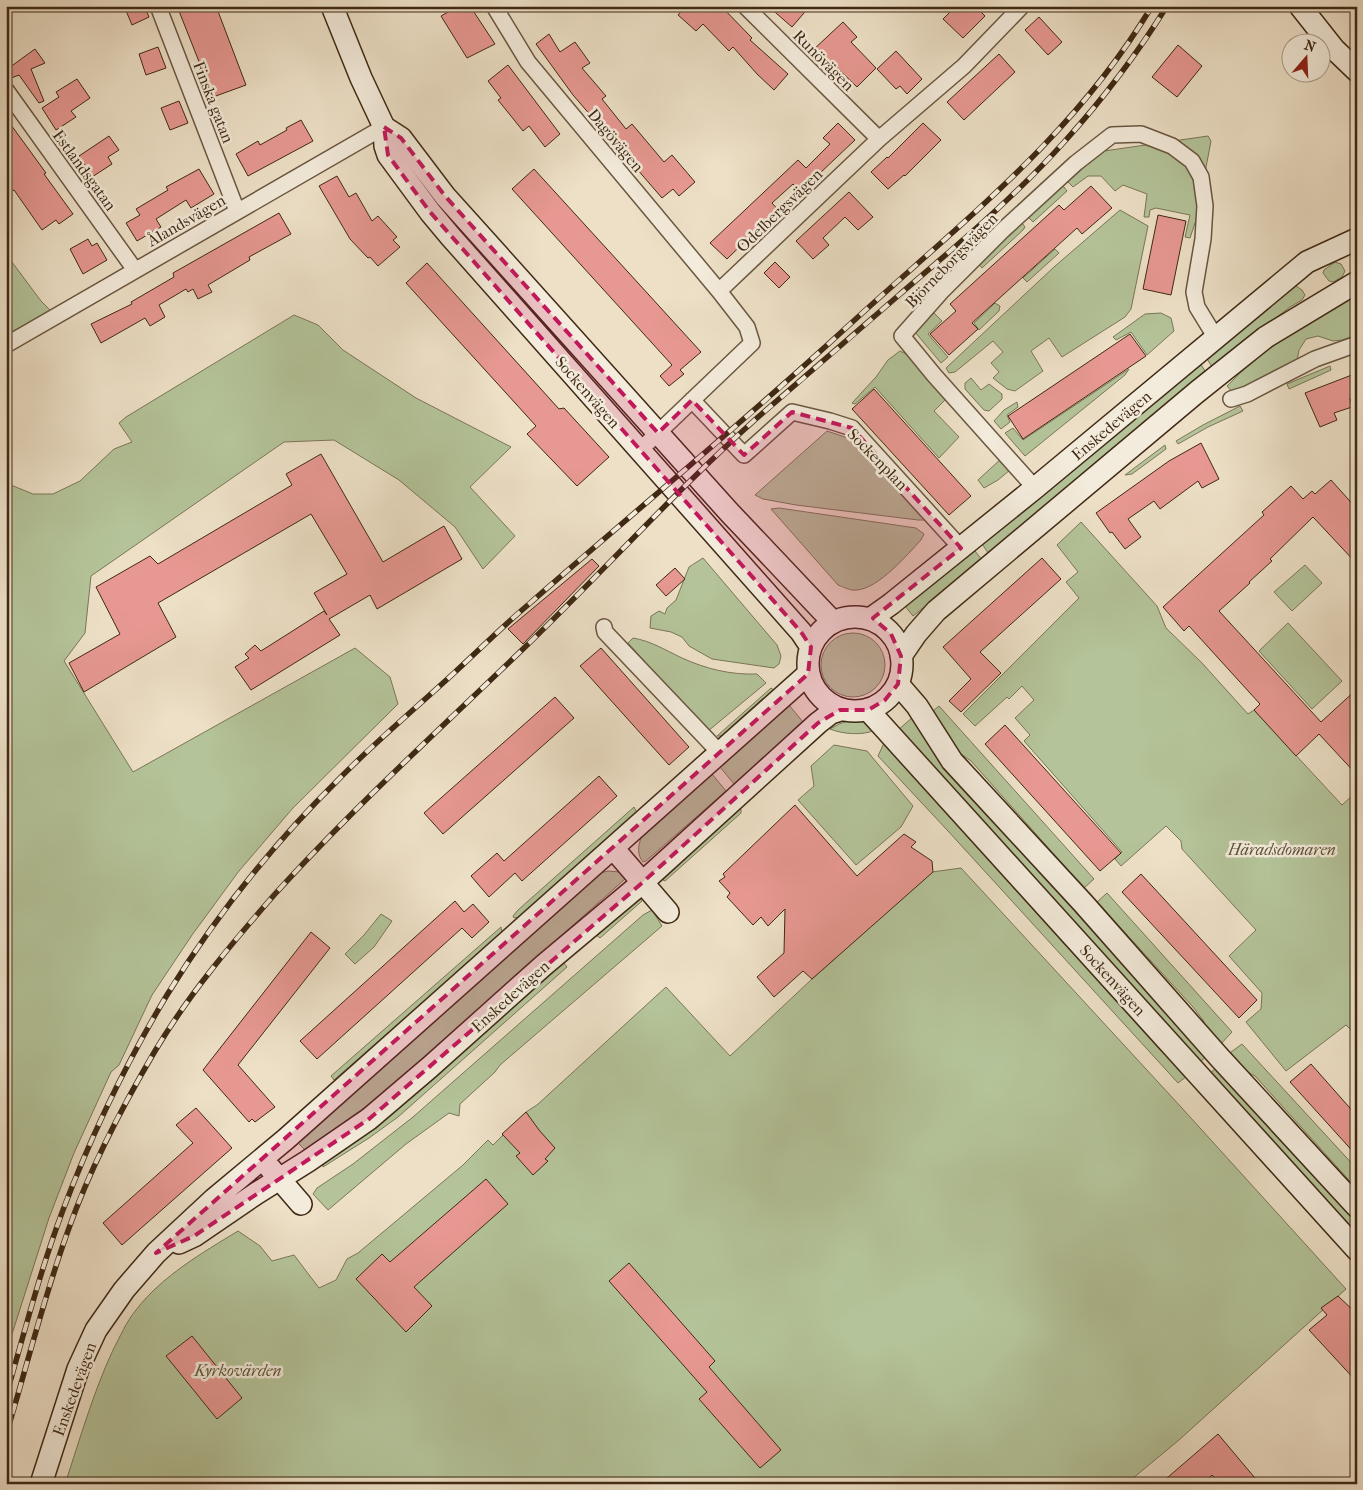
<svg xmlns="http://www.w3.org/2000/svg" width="1363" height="1490" viewBox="0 0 1363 1490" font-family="'IM FELL French Canon',serif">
  <rect width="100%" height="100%" fill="#ede0c7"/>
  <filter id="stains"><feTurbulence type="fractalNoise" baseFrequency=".004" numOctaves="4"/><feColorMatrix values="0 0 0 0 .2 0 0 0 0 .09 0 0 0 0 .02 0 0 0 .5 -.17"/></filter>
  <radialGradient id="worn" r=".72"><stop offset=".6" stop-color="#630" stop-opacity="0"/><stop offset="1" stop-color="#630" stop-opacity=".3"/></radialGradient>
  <path fill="#b4c399" stroke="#7a7656" d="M1208,136L1211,141L1196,220L1190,238L1185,237L1190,215L1156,208L1150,210L1149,217H1144L1147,194L1123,185L1115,191L1101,176H1088L1073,187L1067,181L1104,151Z
    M1061,186L1064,187L1067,191L1033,222L1027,216Z
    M1120,210L1148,226L1131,309L1125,317L1062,357L1049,338L1031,351L1043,371L1015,391L1007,389L993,378L999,372L991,363L1003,352L993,341L955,372L949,373L946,368L1054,267Z
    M1019,223H1022L1025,227L1023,230L982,268L977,262Z
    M1055,249L1059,253L1027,282L1023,278Z
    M6,254L41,301L51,311L6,335Z
    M1335,262L1341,264L1345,271L1342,277L1333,282L1329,281L1323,273L1324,270Z
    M1296,286L1302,290L1305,295L1302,300L1290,307L1212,367L1206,357L1287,291Z
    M1357,294V335L1342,340L1333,341L1318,336L1306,339L1299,350L1297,361L1233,393L1227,386C1263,348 1311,320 1357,294Z
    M995,303L1000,306L999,311L979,330L974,323Z
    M934,313L942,321L928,334L948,357L941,363L914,331Z
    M1161,313L1171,318L1174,331L1147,355L1131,332L1116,340L1113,337L1145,314Z
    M294,315L318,325L343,350L416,398L511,447L470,487L515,536L483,569L455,527L399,480L334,440L284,442L91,576L85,633L64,661L133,772L355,648L390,677L398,704L293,808L239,871L192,935L152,995L119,1065L111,1072L74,1153L49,1218L6,1353V483L33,494H53L80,481L114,449L132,442L119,423L126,417Z
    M900,351L906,354L946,399L934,411L959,437L939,458L875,387L855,404L852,403L876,377L888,360Z
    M1200,363L1205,371L989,554L982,544L1045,494Z
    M1330,366L1331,370L1289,389L1287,384Z
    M1129,369L1125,375L1025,456L1005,433L1013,428L1023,440Z
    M971,378L981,390L989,384L1002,394V399L989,411L984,410L965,389V383Z
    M1017,402L1018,407L1007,415L1010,422L1001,429L994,421L1004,410Z
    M1240,406L1243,411L1208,427L1178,444L1176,441L1203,425Z
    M827,431L851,439L926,520H918L796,505L763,499L755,495Z
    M1165,445L1166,449L1132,474L1125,475Z
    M1002,458L1010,470L998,480L984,488L978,480Z
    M779,508L916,528L924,534L921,540C907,555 879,588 857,590C850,591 844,587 838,585L771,509Z
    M1081,522L1157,606L1166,628L1202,663L1248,714L1254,710L1342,805L1352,796H1357V1036L1346,1025L1286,1071L1246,1022L1261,1009L1262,993L1229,956L1256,930L1182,849L1181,841L1166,826L1121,866L1115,859L1122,852L1024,741L1030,735L1015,718L1034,700L1022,686L1009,699L1007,697L975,726L963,714L1079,598L1066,582L1078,572L1057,545Z
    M975,551L982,560L913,616L905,606Z
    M703,558L777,645L781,656L779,664L774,668L712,659L689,646L682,637L671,632L650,628L651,616L659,611L665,614L667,608L676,600L689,567Z
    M1305,565L1322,583L1292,611L1274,592Z
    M1288,623L1342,681L1312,709L1259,651Z
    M821 665a32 32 0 1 1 64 0a32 32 0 1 1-64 0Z
    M633,638C651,641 665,650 682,658C706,669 731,675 757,674L766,683L708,731L628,643Z
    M771,688L775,691L726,733L722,736H717Z
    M789,705L803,722L734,784L720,767Z
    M939,706L1094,879L1084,888L971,761L952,748L933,711Z
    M913,717L1209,1054L1198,1064L898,730Z
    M851,720H861L876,728L875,730C863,736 842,734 830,729L839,724Z
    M884,743L896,753L900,762L1161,1051L1183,1063L1191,1073L1178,1083L948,831L878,756Z
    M834,745L867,751L913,806L901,827L856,865L798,800L814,786L811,766Z
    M712,774L726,791L646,861L643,862C637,855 638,846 641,838Z
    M634,807L637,813L519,917L514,918L513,916L518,910Z
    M739,808L741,809V813L665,881L663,880L667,870Z
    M961,868L1181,1107L1346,1289L1179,1440L1126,1484H65C80,1439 93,1393 113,1350C120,1337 126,1322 136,1310C162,1276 202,1253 238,1231L260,1246L272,1261L294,1255L319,1288L336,1280L347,1259L358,1253L463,1165L488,1140L493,1145L526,1112L537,1105L666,987L730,1056L812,979L932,872Z
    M608,871L620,872L625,874V879L382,1095L305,1150L297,1142L600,873Z
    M1107,893L1232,1032L1220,1045L1210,1037L1203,1020L1193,1007L1097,902Z
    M639,897L642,901L600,938L595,934Z
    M652,910L662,926L500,1065L495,1072L460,1104L459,1116L449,1113L406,1144L328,1210L313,1194L317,1188L353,1164L413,1117L643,915Z
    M381,914L392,921L374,947L355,964L345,954L364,935Z
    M501,927L502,933L334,1080L331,1076Z
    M563,962L567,967L398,1117L369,1138L323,1167V1164L488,1028Z
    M1242,1044L1357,1169V1189L1255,1076L1238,1067L1227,1055Z
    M1217,1067L1357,1220V1240L1207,1076Z"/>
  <path fill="#e79892" stroke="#3f2914" d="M124,6H144L149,17L132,25Z
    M177,6H216L246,85L213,97Z
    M444,6H470L495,44L467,58L441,16L448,12Z
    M686,6H721L752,38L750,40L788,74L774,90L757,74L733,47L729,51L703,24L696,31L678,15Z
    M768,6H810L792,27Z
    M956,6H975L985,16L963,38L943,19Z
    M1039,17L1062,42L1048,55L1025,30Z
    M843,22L857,37L851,42L876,68L857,87L834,65L830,69L813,50Z
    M549,34L560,52L575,42L590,63L582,68L606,96L602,99L626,129L632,124L664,162L672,155L695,182L679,196L673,189L662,198L573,95L536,44Z
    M1178,45L1202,66L1177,97L1152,77Z
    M158,47L166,68L146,75L139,54Z
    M35,49L45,63L31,69L44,101L39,103L19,75L6,80V70Z
    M896,51L922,79L907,94L900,86L896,89L877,69Z
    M999,54L1015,72L964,120L947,102Z
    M508,65L560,134L545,147L529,126L523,131L498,100L501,98L488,81Z
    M77,79L90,98L71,111L76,117L56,130L42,108L59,97L56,92Z
    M179,101L188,123L170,130L161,108Z
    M6,118L46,173L44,174L73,214L59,224L56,220L42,230L14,190L12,191L6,183Z
    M301,120L313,141L248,176L236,154L258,141L260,145L287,130L286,128Z
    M838,123L855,140L800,192L793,184L772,203L780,212L763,227L762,225L727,259L710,243L798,160L806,168L830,144L823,138Z
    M923,123L941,140L905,176L904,175L888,189L871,172L887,157L888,158Z
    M109,136L119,150L108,157L112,164L92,177L79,156Z
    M199,169L214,194L191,208L186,200L156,219L161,227L137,241L126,223L140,215L136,209L168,190L166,187Z
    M534,169L701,352L680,370L684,374L669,386L660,376L672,365L512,189Z
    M337,176L349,197L356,193L372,221L378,216L397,237L393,240L400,247L378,266L370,257L368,258L350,239L319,186Z
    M1091,186L1112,208L1082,234L1077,228L972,323L978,329L949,355L930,334L956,311L950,304L1059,205L1064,210Z
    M849,192L873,217L858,230L845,217L823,238L829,245L813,259L796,241Z
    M279,213L291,234L249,257L250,260L208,285L212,292L198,299L193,289L188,292L186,289L159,305L165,317L150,326L145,318L101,343L91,324L132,304L131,302L174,277L173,273Z
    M1158,215L1186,221L1171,295L1143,289Z
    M88,239L92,246L97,243L107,260L83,274L70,249Z
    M775,262L790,277L779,288L764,273Z
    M427,263L559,409L564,408L609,457L577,486L527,434L536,426L406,283Z
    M1130,334L1146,356L1023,439L1008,416Z
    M1357,373V396L1350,399L1352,407L1334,413L1337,420L1320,427L1305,393Z
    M874,389L971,496L949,515L852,409Z
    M1201,443L1219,479L1202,488L1198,481L1160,509L1154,501L1128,519L1141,537L1125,549L1112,532L1110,533L1096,513L1169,461Z
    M321,454L383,562L444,526L462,559L377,609L370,595L329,619L340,635L251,690L235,667L249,658L245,654L255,645L261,651L324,611L327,615L314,593L347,574L311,514L158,603L176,637L84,692L69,663L120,634L96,587L150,556L158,564L292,485L286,474Z
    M1331,480L1357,509V564L1313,517L1270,559L1272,561L1249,582L1250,583L1219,611L1321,722L1357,689V775L1319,734L1296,756L1254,710L1260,704L1189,626L1184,631L1163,607L1264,515L1262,512L1291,486L1303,499L1312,491L1315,494Z
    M1042,558L1061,579L980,652L1001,673L961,712L949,701L971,679L943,647Z
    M592,559L599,566L523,644L508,629Z
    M675,568L685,579L666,596L656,585Z
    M601,648L689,747L669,765L580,666Z
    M555,697L574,718L443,834L424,813Z
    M1005,725L1121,853L1100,871L985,744Z
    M599,776L617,796L522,881L515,873L489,897L471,876L497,853L504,861Z
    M795,805L857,876L904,834L916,842L911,847L932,861L933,872L812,979L803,971L774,997L757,977L784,953L785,909L768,926L761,917L753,925L727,897L730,893L719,881L725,877L723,874Z
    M1141,874L1257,1000L1239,1018L1122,892Z
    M455,901L464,912L473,904L489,922L472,938L462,928L317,1059L300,1041Z
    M311,932L330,948L238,1065L275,1107L255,1122L252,1119L249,1122L203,1070Z
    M1311,1064L1357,1116V1156L1290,1082Z
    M196,1108L232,1148L122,1245L103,1223L193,1143L176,1125Z
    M526,1112L539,1130L555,1148L545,1159L548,1161L533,1175L516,1156L520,1153L502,1134Z
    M486,1179L508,1204L414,1287L432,1306L406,1332L356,1279L382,1254L390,1262Z
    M629,1263L715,1361L709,1367L781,1450L760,1468L699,1399L707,1392L609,1281Z
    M1338,1296L1357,1314V1382L1309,1330L1327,1315L1321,1308Z
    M192,1336L242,1398L217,1419L166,1356Z
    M1218,1434L1260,1484H1219L1212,1475L1203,1484H1160Z"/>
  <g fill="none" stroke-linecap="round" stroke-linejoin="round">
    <defs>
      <path id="street" d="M158,6L237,211
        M494,6L528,62L719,291
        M745,6L879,139
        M6,90L135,270
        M6,345L384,127
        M1231,399L1247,394L1315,359L1357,344
        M692,400L744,455L792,412L830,421L852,428L961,548
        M639,451L752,343L747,327L719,291L879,139L964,66L1022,6
        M1035,488L934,375L902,336L941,292L1003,230L1076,163L1112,135L1141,134L1172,146L1192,161L1201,177L1205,206L1203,239L1194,292L1197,307L1216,338
        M604,627L605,632L720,753"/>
      <path id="secondary" d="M332,6L361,78L384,127L385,146L388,155L430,212L450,236L801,632L811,647
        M1300,6L1334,49L1357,71
        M384,127L401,138L445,196L729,512L833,622
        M808 664a47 47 0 1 1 94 0a47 47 0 1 1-94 0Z
        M870,619L891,604L1035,488L1307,262L1357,239
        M901,656L916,634L936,611L1197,392L1266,337L1357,282
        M898,684L917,706L952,761L1083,903L1219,1057L1357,1207
        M868,710L1357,1250
        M613,848L668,912
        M270,1168L301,1204
        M179,1243L194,1236L257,1193L308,1161L369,1119L430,1067L544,965L643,882L818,723L831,713L840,710
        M41,1484L78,1369L96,1330L124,1290L156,1253L214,1199L286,1139L808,674"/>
    </defs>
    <use href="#street" stroke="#6a5741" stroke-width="18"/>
    <use href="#secondary" stroke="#3f2914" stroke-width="24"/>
    <use href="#street" stroke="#f3ebdb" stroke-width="15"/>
    <use href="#secondary" stroke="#f3ebdb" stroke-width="21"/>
    <defs>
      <path id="rail" d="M6,1396C24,1334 40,1271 63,1210C91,1136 126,1063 167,995C215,917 274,843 339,779C375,742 416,708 454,673C479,650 503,626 529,604C635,511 745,421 848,326C959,224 1073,138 1152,6
        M6,1435C27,1366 44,1296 69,1228C91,1166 122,1107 155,1051C189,994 232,943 275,894C353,808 439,730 523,649C602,573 675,491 757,418C805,377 852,336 899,295C956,246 1015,197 1065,141C1103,99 1137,54 1167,6"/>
    </defs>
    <use href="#rail" stroke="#3f2914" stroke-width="5.5"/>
    <use href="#rail" stroke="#f3ebdb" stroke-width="4" stroke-dasharray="11" stroke-linecap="butt"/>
  </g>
  <path fill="#c2185b" fill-opacity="0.2" stroke="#c2185b" stroke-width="4" stroke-dasharray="10 6" stroke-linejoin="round" d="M384,127L401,138L445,196L658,433L692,400L744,455L792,412L852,428L961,548L873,618L891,634L901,656L898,684L885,700L868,710H840L818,723L643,882L369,1119L194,1236L156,1253L808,674L811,647L801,632L430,212L388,155Z"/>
  <g text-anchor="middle" stroke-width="5" stroke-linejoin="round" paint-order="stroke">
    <g font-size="16" fill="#3f2914" stroke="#f3ebdb">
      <text transform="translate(824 60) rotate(45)" y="6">Runövägen</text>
      <text transform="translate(214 102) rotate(69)" y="6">Finska gatan</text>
      <text transform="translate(616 140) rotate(50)" y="6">Dagövägen</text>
      <text transform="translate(85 170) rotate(54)" y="6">Estlandsgatan</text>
      <text transform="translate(779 210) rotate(-44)" y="6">Odelbergsvägen</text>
      <text transform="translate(186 220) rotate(-30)" y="6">Ålandsvägen</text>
      <text transform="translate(951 260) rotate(-46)" y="6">Björneborgsvägen</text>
      <text transform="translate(588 392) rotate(49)" y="6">Sockenvägen</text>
      <text transform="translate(1111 425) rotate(-40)" y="6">Enskedevägen</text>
      <text transform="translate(878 459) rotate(46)" y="6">Sockenplan</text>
      <text transform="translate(1113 980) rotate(48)" y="6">Sockenvägen</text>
      <text transform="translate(510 996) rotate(-42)" y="6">Enskedevägen</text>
      <text transform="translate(74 1389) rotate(-70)" y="6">Enskedevägen</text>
    </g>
    <g font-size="16" font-style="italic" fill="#5c5035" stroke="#f3ebdb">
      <text x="1282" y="855">Häradsdomaren</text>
      <text x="238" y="1376">Kyrkovärden</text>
    </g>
  </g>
  <rect width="1363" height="1490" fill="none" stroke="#ede0c7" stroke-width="25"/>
  <rect x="8" y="8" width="1348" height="1475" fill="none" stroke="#3f2914" stroke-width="2.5"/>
  <rect x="12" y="12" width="1338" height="1465" fill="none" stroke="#3f2914"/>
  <g transform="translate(1306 58) rotate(19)"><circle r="24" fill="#f3ebdb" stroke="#ab9d8b"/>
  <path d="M0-4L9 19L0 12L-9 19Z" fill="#8f2418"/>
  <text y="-8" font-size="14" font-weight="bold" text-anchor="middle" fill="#3f2914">N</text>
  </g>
  <rect width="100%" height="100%" filter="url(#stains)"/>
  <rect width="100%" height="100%" fill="url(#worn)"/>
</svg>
